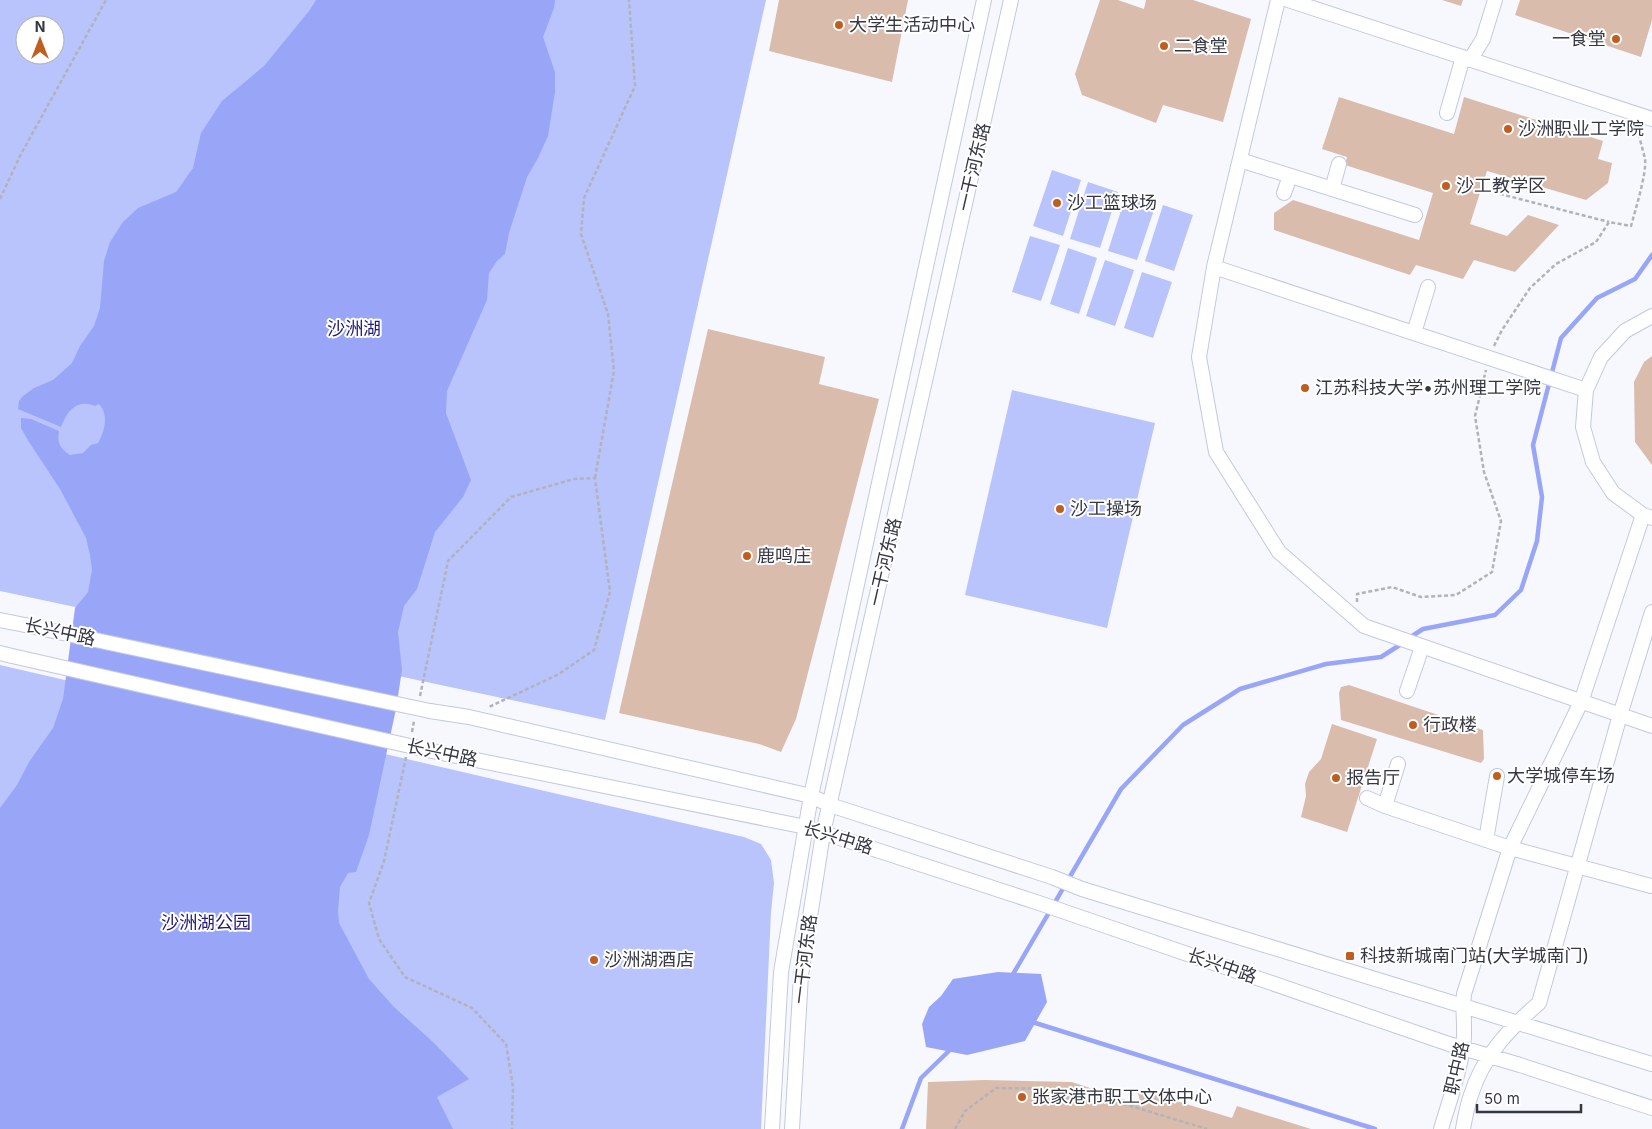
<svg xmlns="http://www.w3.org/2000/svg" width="1652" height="1129" viewBox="0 0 1652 1129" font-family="Inter,'Noto Sans SC',sans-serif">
  <rect width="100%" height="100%" fill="#f7f8fe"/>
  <path fill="#b9c3fc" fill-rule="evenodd" d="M0,0H766L605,720L0,591ZM25,25H55V55H25Z
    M1052,170L1081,180L1063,236L1033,226Z
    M1088,182L1118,192L1100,248L1070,239Z
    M1126,195L1156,204L1137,260L1108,251Z
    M1163,205L1193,215L1174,271L1145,261Z
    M1030,236L1060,245L1041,301L1012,292Z
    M1068,248L1097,258L1079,314L1050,304Z
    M1105,260L1134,270L1115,326L1086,316Z
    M1142,272L1172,282L1153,338L1124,328Z
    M1012,390L1155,423L1107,628L965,595Z
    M0,665L744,837L761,844L771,860L774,883L771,912L761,1129H0Z"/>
  <path fill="#99a6f8" d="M316,0H555L554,8L543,37L555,72V92L548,136L538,158L527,177L509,233L505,254L497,261L489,273L487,300L447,391L446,413L471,480L463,497L435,532L417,589L404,606L398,632L402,670L396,709L369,835L356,872L348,873L340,887L338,910L339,923L369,979L394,1007L433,1042L469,1079L437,1097L453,1129H0V808L17,785L29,762L53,728L63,699L75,608L88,592L92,570L90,555L86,538L60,489L29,442L21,428V418L31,419L59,431C57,443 60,449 70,455L83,453L91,445L98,443C105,430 109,415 99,404L95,406C76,398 67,412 61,427L18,409L19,401L23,396L34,388L53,380L72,363L80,346L94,326L100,308L104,261L110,242L123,222L138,208L176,192L193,168L201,133L222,101L264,66L309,11Z
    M998,972L1041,974L1047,1002L1025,1041L967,1055L926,1047L922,1024L929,1007L941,996L953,979Z"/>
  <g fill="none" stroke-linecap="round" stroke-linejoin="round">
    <path stroke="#99a6f8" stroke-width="4.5" d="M1409,638L1423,629L1495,615L1521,590L1537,541L1542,497L1533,445L1561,338L1597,298L1635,279L1652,255
      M1012,976L1121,789L1183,725L1240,689L1326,664L1381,657L1403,643
      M1029,1021L1375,1129
      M902,1129L921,1078L953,1047"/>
  </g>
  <path fill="#dabcad" d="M779,0H908L892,82L769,51Z
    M1100,0H1118L1144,9L1146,0H1193L1251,19L1223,122L1163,105L1156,123L1082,95L1075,74Z
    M1442,0H1463L1461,6Z
    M1520,0H1652V20L1641,57L1515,15Z
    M1339,97L1454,134L1464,97L1603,141L1598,159L1612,163L1608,183L1586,200L1487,171L1470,224L1507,236L1528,215L1559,225L1515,272L1474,260L1463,279L1416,265L1410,275L1274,230V213L1293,200L1419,240L1433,193L1345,165L1347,157L1322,149Z
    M708,329L825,357L819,384L879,399L796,719L781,752L759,744L619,713Z
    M1652,356V465L1635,442L1634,382L1644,362Z
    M1349,685L1483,730L1484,759L1481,763L1341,720L1339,693L1341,687Z
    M1332,724L1377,739L1347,832L1301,817L1306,796L1305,784L1309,772L1321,759Z
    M985,1080L1072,1082L1141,1105L1137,1089L1232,1118L1237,1106L1311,1129H926L928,1082Z"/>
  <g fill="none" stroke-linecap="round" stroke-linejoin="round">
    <defs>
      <path id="minor" d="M1278,0L1214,267L1199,357L1216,452L1279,552L1364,626L1652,726
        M1288,0L1652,119
        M1470,60L1483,39L1495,0
        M1447,113L1463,57
        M1240,160L1415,215
        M1332,189L1339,164
        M1284,193L1290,176
        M1214,267L1586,390
        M1652,316L1625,331L1601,357L1586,390L1583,427L1593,462L1613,493L1643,515L1652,518
        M1414,333L1428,287
        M0,620L25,625
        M0,653L12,656
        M1407,691L1422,647
        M430,711L469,717L811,796L830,805L1052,877L1082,889L1652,1064
        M432,751L806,827L1039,903L1449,1044L1520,1065L1652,1108
        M1367,798L1385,806L1510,848L1651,886
        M1385,806L1398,764
        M1486,840L1497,776
        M772,1129L781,972L811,796L984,0
        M792,1129L801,975L823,833L1011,0
        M1441,1129C1449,1102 1459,1075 1463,1047C1466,1029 1462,1012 1464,994L1510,848L1581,702L1643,515
        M1463,1129C1465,1118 1467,1106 1471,1095C1483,1056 1509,1029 1539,1003L1620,715L1652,612"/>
    </defs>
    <use href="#minor" stroke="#c2c8e4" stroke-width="16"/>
    <path stroke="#b1b3ba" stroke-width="2.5" stroke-dasharray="4 2.5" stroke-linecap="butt" d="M1481,189L1609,222
      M0,199L20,156L106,0
      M1494,346L1502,330L1530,288L1556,264L1596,242L1609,222L1631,226C1635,211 1647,173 1645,159C1643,149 1639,139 1638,128
      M595,478L614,371L608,314L581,234L584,198L635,86L629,0
      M1357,602V594L1392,587L1421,597L1456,595L1492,572L1501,521L1484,472L1475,416L1486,370
      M420,696L448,561L511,497L574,479L595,478L610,592L594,650L559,674L489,707
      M412,732L414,721
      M406,757L384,861L369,903L379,939L405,977L472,1008L506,1044L513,1087L512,1129
      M955,1129L965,1111L996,1088L1074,1089L1207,1129"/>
    <use href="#minor" stroke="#fff" stroke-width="14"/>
    <defs>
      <path id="minor-bridge" d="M25,625L430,711
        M12,656L432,751"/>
    </defs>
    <use href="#minor-bridge" stroke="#c2c8e4" stroke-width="16" stroke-linecap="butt"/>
    <use href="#minor-bridge" stroke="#fff" stroke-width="14"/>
  </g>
  <g fill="#c05e20" stroke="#fff" stroke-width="2">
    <circle cx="839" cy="25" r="5"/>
    <circle cx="1616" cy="39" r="5"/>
    <circle cx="1164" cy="46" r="5"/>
    <circle cx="1508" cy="129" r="5"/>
    <circle cx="1446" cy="186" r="5"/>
    <circle cx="1057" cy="203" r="5"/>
    <circle cx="1305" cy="388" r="5"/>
    <circle cx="1060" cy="509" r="5"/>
    <circle cx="747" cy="556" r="5"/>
    <circle cx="1413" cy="725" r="5"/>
    <circle cx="1497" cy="776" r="5"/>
    <circle cx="1336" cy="778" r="5"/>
    <rect x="1345" y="951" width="10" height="10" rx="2.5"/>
    <circle cx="594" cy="960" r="5"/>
    <circle cx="1022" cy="1097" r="5"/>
  </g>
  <g text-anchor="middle" stroke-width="4" stroke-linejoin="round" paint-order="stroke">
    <g font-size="18" fill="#353843" stroke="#fff" text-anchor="start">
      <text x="849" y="31">大学生活动中心</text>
      <text x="1606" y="45" text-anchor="end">一食堂</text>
      <text x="1174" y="52">二食堂</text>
      <text x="1518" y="135">沙洲职业工学院</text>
      <text x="1456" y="192">沙工教学区</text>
      <text x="1067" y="209">沙工篮球场</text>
      <text x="1315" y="394">江苏科技大学•苏州理工学院</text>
      <text x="1070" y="515">沙工操场</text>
      <text x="757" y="562">鹿鸣庄</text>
      <text x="1423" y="731">行政楼</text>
      <text x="1507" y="782">大学城停车场</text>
      <text x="1346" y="784">报告厅</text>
      <text x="1360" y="962">科技新城南门站(大学城南门)</text>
      <text x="604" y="966">沙洲湖酒店</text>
      <text x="1032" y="1103">张家港市职工文体中心</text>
    </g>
    <g font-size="18" fill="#353843" stroke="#fff">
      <text transform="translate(974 167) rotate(-77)" y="6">一干河东路</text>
      <text transform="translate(885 562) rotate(-77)" y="6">一干河东路</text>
      <text transform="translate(60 632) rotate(12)" y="6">长兴中路</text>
      <text transform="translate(442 753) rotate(12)" y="6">长兴中路</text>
      <text transform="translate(838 838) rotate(17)" y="6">长兴中路</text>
      <text transform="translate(805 959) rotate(-83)" y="6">一干河东路</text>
      <text transform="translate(1222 966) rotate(19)" y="6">长兴中路</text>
      <text transform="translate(1457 1068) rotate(-77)" y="6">职中路</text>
    </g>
    <g font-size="18" fill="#221b78" stroke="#fff">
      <text x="354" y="335">沙洲湖</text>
      <text x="206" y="929">沙洲湖公园</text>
    </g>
  </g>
  <g transform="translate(40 40)"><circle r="24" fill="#ffffff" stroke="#aeafb4"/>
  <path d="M0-4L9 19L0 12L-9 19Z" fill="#c05e20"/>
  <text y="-8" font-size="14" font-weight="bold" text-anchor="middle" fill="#353843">N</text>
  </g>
  <path d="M1477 1104v8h104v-8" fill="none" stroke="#353843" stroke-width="2.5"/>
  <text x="1484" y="1104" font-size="15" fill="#353843" stroke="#ffffff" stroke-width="4" paint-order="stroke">50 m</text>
</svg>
